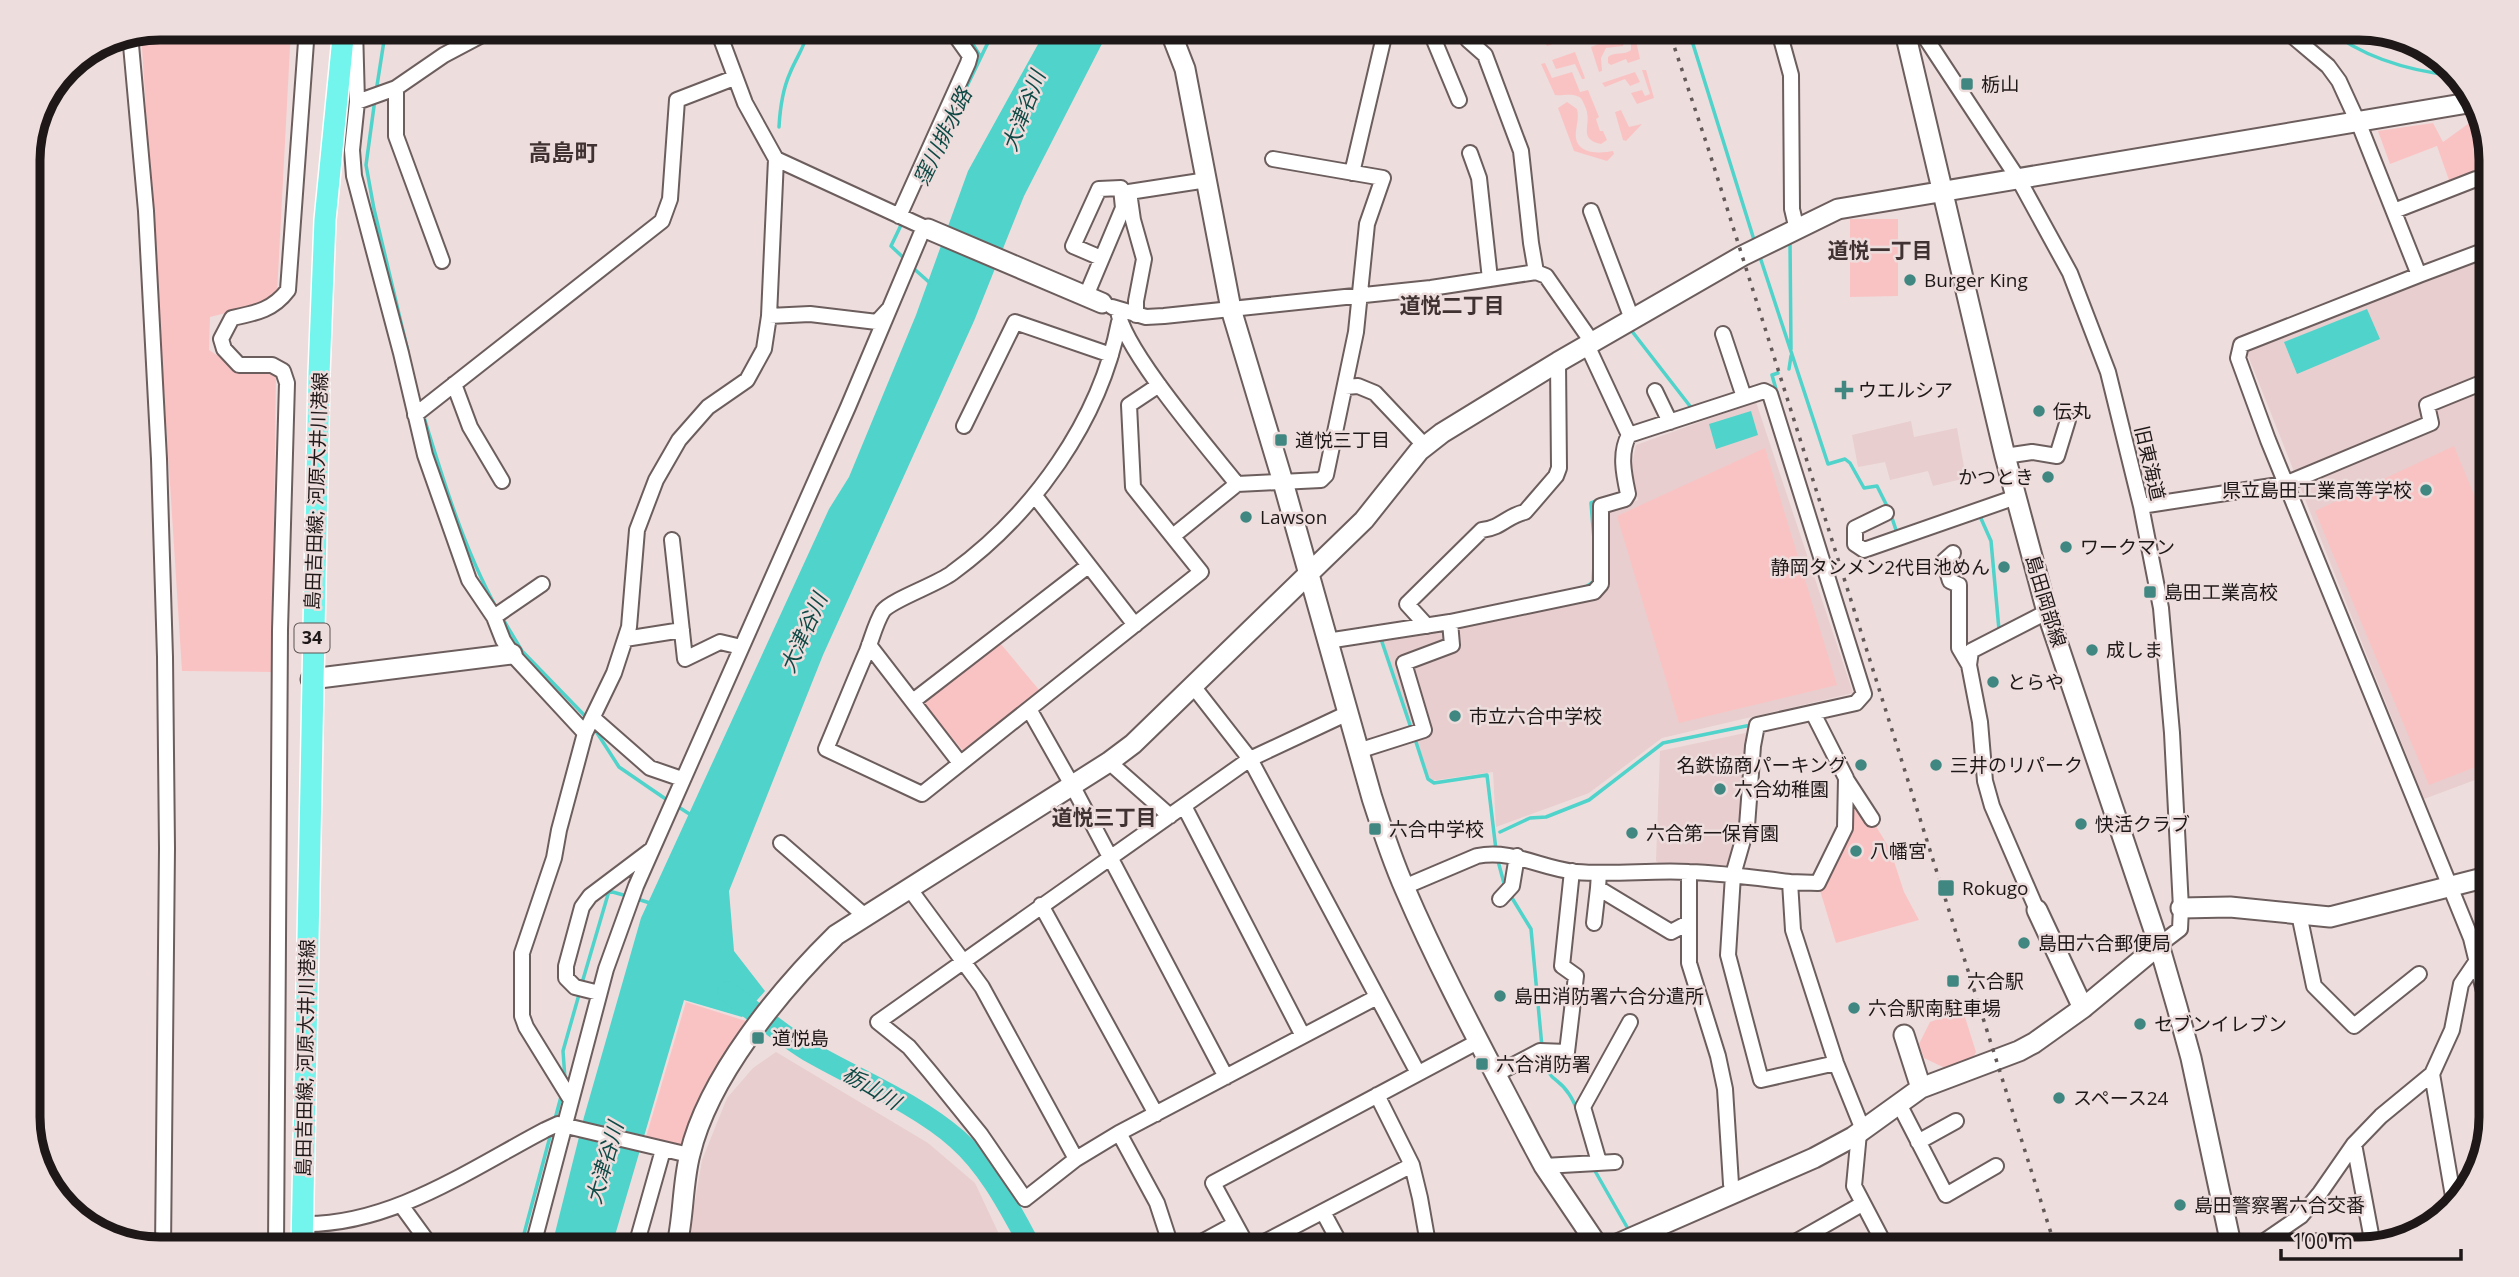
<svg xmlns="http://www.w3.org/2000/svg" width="2519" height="1277" viewBox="0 0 2519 1277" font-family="'Open Sans','Noto Sans JP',sans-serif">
  <rect width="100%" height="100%" fill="#edd"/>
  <path fill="#e8cece" d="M2491,255V774L2424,799L2245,348Z
    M1756,402L1853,693L1662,738L1589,793L1496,827L1493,772L1430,781L1382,642L1603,595L1610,585L1608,511L1638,500L1631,470L1636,445Z
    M1911,421L1914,437L1957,428L1966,478L1933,486L1928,471L1890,480L1885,462L1858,467L1852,435Z
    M1750,732L1741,830L1729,869L1661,865L1656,861L1660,751Z
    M776,1052L928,1143L975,1183L1006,1249H687L702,1160L727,1098L753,1068Z"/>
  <path fill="#fac3c3" d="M160,28H291L277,294L254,306L210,317L209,350L235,367L276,371L272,672L182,671L141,32Z
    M1561,28H1567L1569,39L1547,46L1542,37L1561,30Z
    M1634,31L1640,59L1628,63L1626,59L1611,65L1608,63V57C1615,51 1624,56 1631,50V32Z
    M1624,34L1626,39L1623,46L1606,48L1601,58L1602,71L1599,72L1591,47Z
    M1575,52L1585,78L1584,79H1582L1575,64L1556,69L1552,60Z
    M1545,63L1552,78L1572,72L1580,92L1588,90L1599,117L1596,119L1600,131H1603L1607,140L1601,144C1575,138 1595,124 1584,104C1582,100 1582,98 1577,96C1570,93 1561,96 1555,95L1541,64Z
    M1642,70H1646L1654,98L1637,104L1631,93L1642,90L1645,96L1650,94Z
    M1635,72L1640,82L1630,86L1625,79L1605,87L1602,83Z
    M1567,102L1577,109C1579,118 1577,122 1576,131C1573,154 1598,154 1613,151L1614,154L1607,161L1574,151L1558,108Z
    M1621,110L1629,127L1642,124L1626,141L1623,140L1615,112Z
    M2433,123L2443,142L2468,124L2478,128L2491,159V171L2479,180L2450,183L2437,146L2390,164L2378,131Z
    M1850,219H1898V296L1850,297Z
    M2454,446L2491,536V761L2429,785L2315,511Z
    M1765,448L1837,685L1679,723L1617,516Z
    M1000,643L1040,691L964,752L925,705L926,699Z
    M1846,778L1890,849L1904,892L1919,920L1836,943L1818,884L1845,828Z
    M686,1002L749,1022L684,1148L646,1137Z
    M1958,1012L1964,1014L1976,1052L1973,1058L1945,1068L1924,1058L1919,1044L1930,1022Z"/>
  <path fill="#4fd3ca" d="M1047,28H1110L1024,196L974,321L823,655L729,891L734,951L765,991L742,1017L684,1000L611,1249H551L584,1117L641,918L829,509L849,477L916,315L968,171Z
    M2367,309L2380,339L2297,374L2284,342Z
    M1751,411L1758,435L1716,449L1709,424Z"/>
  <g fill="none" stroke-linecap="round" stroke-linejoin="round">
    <path stroke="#4fd3ca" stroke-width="3.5" d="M963,28L980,56
      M1688,28L1755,243
      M2326,28C2363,58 2410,71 2456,76
      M376,92L386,28
      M375,99L366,165L374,209L408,352
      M779,127C780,108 782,91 790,73C797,56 805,47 809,28
      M938,146L995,28
      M902,223L891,246L907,261
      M1790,241L1791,349
      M1759,254L1828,464L1845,459L1850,463L1864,488L1877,486L1890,512L1897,533
      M912,267L930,283
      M1631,330L1693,410
      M1789,369L1791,356
      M1778,373L1772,375L1779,400
      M423,414C443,480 464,549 497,609
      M1787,468L1807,534
      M1979,514L1991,541L1999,630
      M1594,539L1591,503L1599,500
      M1586,587L1593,582L1594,564
      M501,616L522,651L588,719
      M1385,636L1382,642L1412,731
      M592,725L619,767L670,802
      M1415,739L1428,779L1434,783L1487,775L1496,850
      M677,806L691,815
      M1500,832L1530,818L1546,817L1589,800L1663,743L1751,725L1752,722
      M1498,861L1505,887
      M1509,893L1531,929L1542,1047
      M634,898L650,903
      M582,983L609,891L627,896
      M1544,1054C1548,1084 1557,1075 1569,1094C1580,1110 1583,1133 1589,1152
      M565,1079L563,1051L580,991
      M555,1119L562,1093
      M1595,1171L1627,1227
      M520,1249L551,1133"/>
    <path stroke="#4fd3ca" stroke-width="21" d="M728,992C755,1012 782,1035 810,1052C857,1079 916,1103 957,1139C990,1168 1011,1211 1032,1249"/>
    <defs>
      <path id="street" d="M355,28L357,102L352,150L354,176L401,353L425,455L469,580L494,617L503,640L512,654L585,733
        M717,28L745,103L776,159L928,229
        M1370,28L1385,33
        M1429,28L1459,100
        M1464,28L1468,40L1485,55L1521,151L1531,243L1536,272
        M1778,28L1791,75L1792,209L1797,230
        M1919,28L2019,180L2070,273L2108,372L2141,506L2161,608L2172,733L2181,908L2180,929L2159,945
        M2283,28L2328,66L2339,81L2361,129L2419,275L2491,248
        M130,34L146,211L159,459L165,657L167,848L163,1249
        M396,88V136L442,261
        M357,102L396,88L444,55L495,28
        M1470,153L1479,178L1490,279
        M1352,173L1386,28
        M1591,211L1632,319
        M2394,211L2476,179
        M899,216L968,63L970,56L950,28
        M2419,275L2241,345L2238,358L2268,440L2471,938L2491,1020
        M1086,296L1123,208L1121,188L1099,189L1073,246L1101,258
        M1112,307L1146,317L1164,316L1431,288L1536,272L1546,276L1592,342
        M1118,310C1121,347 1210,450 1237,484L1321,480L1326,475L1356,332L1367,224L1383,178L1273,159
        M1136,315V301L1144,259L1133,220L1129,192L1207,180
        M769,316L810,314L877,322L888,310
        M1119,322C1100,421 1033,514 952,573C938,584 891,600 883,611C876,622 872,638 867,651C853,683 840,716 826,749L922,794L1201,572L1133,487L1129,405L1159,385
        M1723,334L1744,397
        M1587,345L1629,435
        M454,384L470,427L502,481
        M1345,387L1358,386L1375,393L1425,446
        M1655,391L1670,422
        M415,415L662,221L670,199L677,100L734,78
        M964,426L1015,322L1111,355
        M2005,456L2032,452L2057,456L2068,420
        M1035,496L1135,625
        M2141,506L2285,484L2431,423L2427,405L2491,379
        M1886,513L1855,528V544L1864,550L2016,497
        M1173,536L1237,484
        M672,540L685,659L720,642L741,647
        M1953,553L1944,561L1950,581L1959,585V648L1969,665
        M494,617L542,584
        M1427,626L1407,604L1482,530C1502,528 1508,515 1525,512L1556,476L1559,468L1558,362
        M625,639L682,630
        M1327,641L1450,622L1594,592L1601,584V506L1625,499L1628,494C1624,475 1619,453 1629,435L1764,391L1770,394L1864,694L1856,703L1757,725L1753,746L1747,826L1733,875L1728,955L1761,1080L1836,1063
        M869,645L960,763
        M1193,686L1250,759L1418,1073
        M913,701L1088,566
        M1029,709L1072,785L1226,1077
        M1348,713L1250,759L878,1022L909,1047L930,1072L981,1135L1025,1199L1076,1159L1119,1133L1377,997
        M593,718L650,768L682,779
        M1358,751L1424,730L1404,663L1452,645L1450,622
        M1109,762L1170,816
        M1846,779L1872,819
        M1184,806L1303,1036
        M781,843L865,916
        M1689,872V963L1718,1056L1725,1089L1731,1184L1734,1194
        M1599,873L1598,888L1671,932L1688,923
        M1790,882L1818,883L1845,828L1846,778L1813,713
        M1404,887L1477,856C1513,849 1542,869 1576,872C1614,875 1652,870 1689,872C1723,873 1757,878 1790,882L1793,930L1836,1063L1863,1130
        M909,888L982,987L1076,1159
        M1500,899L1512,886L1517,856
        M1041,905L1156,1114
        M2037,910L1992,806L1985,781L1980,722L1969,665L1971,651L2047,612
        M2299,914L2314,986L2354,1026L2419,974
        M1594,923L1598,888
        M599,993L575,987L566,978V966L582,907L590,896L651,850
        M1496,1074L1540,1051L1567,1052L1576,976L1562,966L1572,871
        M2432,1074L2454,1202
        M1377,1095L1412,1165L1420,1198L1429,1249
        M571,1100L526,1027L522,1016V953L554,858L559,830L585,733L614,673L629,627L637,530L656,480L679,440L708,407L747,380L764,349L769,316L776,159
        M1899,1104L1946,1195L1996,1166
        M1119,1133L1157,1203L1172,1249
        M1859,1133L1854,1186L1887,1249
        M1918,1142L1956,1121
        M2354,1144L2373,1245
        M1599,1162L1583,1107L1630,1022
        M1544,1166L1615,1162
        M401,1205L433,1249
        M1323,1212L1343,1249
        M304,1229L302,1224C390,1226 469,1170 545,1130L558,1124L689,1155
        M1641,1234L1650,1249
        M276,1249L280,630L287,383L283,371L272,365H239L224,349L221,339L232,318C256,313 273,310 288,290L307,28
        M532,1249L606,969L636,886L848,407L924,227
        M635,1249L663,1150
        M1189,1249L1235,1224
        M1249,1249L1213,1183L1479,1041
        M1251,1249L1412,1165
        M1783,1249L1862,1204
        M2253,1249L2301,1216L2320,1193L2354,1144L2381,1116L2432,1074L2452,1030L2461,984L2476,962L2491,947"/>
      <path id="secondary" d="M1169,28L1185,69L1231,309L1283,482L1372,798C1382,829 1392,860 1405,889C1442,975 1487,1057 1530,1140L1544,1166L1600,1249
        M1904,28L2005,456L2047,612L2159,945L2177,1007L2191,1058L2232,1249
        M928,229L1102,303
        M311,679L512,654
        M2181,908L2230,907L2330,917L2491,876
        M2037,910L2083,1008
        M1904,1035L1921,1088
        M676,1249C684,1218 682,1185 690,1154C708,1077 780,990 836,935L1109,762L1133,744L1364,520L1419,451L1442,433L1558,362L1742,256L1838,209L2474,102
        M1606,1249L1814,1158L1853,1137L1921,1088L2019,1051L2034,1043L2083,1008L2159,945"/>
      <path id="primary" d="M302,1249L319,374L325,220L344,28"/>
    </defs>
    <use href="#street" stroke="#6d5e5e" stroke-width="18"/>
    <use href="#secondary" stroke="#6d5e5e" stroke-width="23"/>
    <use href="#primary" stroke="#fff" stroke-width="24"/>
    <use href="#street" stroke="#fff" stroke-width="14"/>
    <use href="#secondary" stroke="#fff" stroke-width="19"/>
    <use href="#primary" stroke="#73f4ec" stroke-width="21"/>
    <path stroke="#635959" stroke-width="3.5" stroke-dasharray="3.5 7" stroke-linecap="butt" d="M1668,28L1709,151L2056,1249"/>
  </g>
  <g fill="#408781" stroke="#edd" stroke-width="2.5">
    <rect x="1960" y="77" width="14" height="14" rx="3.5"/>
    <circle cx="1910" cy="280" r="7"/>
    <path d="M1840.5 379.5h7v7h7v7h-7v7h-7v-7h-7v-7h7z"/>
    <circle cx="2039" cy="411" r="7"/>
    <rect x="1274" y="433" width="14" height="14" rx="3.5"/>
    <circle cx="2048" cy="477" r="7"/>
    <circle cx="2426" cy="490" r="7"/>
    <circle cx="1246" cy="517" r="7"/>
    <circle cx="2066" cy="547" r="7"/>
    <circle cx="2004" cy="567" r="7"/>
    <rect x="2143" y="585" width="14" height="14" rx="3.5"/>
    <circle cx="2092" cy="650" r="7"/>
    <circle cx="1993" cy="682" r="7"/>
    <circle cx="1455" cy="716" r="7"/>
    <circle cx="1861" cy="765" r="7"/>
    <circle cx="1936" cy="765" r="7"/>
    <circle cx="1720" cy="789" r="7"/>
    <circle cx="2081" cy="824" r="7"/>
    <rect x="1368" y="822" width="14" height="14" rx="3.5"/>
    <circle cx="1632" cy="833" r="7"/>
    <circle cx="1856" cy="851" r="7"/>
    <rect x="1937" y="879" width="18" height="18" rx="3.5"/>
    <circle cx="2024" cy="943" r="7"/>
    <rect x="1946" y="974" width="14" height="14" rx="3.5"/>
    <circle cx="1500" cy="996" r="7"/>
    <circle cx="1854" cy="1008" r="7"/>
    <circle cx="2140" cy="1024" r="7"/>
    <rect x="751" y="1031" width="14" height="14" rx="3.5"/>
    <rect x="1475" y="1057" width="14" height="14" rx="3.5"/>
    <circle cx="2059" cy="1098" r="7"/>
    <circle cx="2180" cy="1205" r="7"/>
  </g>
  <g text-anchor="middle" stroke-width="5" stroke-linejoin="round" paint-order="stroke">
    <rect fill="#edd" stroke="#5c5353" stroke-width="2" x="294.5" y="623.5" width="35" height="29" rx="5"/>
    <g font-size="18" font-weight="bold" fill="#1e1818">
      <text x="312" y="644">34</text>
    </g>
    <g font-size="19" fill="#1e1818" stroke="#edd" text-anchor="start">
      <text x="1981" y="91">栃山</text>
      <text x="1924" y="287">Burger King</text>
      <text x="1858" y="397">ウエルシア</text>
      <text x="2053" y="418">伝丸</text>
      <text x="1295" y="447">道悦三丁目</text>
      <text x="2034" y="484" text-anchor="end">かつとき</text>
      <text x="2412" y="497" text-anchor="end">県立島田工業高等学校</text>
      <text x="1260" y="524">Lawson</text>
      <text x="2080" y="554">ワークマン</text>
      <text x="1990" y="574" text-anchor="end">静岡タンメン2代目池めん</text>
      <text x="2164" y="599">島田工業高校</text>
      <text x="2106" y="657">成しま</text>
      <text x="2007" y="689">とらや</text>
      <text x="1469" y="723">市立六合中学校</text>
      <text x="1847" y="772" text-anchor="end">名鉄協商パーキング</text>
      <text x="1950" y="772">三井のリパーク</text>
      <text x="1734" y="796">六合幼稚園</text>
      <text x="2095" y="831">快活クラブ</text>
      <text x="1389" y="836">六合中学校</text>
      <text x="1646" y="840">六合第一保育園</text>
      <text x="1870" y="858">八幡宮</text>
      <text x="1962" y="895">Rokugo</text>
      <text x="2038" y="950">島田六合郵便局</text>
      <text x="1967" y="988">六合駅</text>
      <text x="1514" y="1003">島田消防署六合分遣所</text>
      <text x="1868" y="1015">六合駅南駐車場</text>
      <text x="2154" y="1031">セブンイレブン</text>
      <text x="772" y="1045">道悦島</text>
      <text x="1496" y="1071">六合消防署</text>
      <text x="2073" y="1105">スペース24</text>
      <text x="2194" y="1212">島田警察署六合交番</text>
    </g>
    <g font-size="19" fill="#1e1818" stroke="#edd">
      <text transform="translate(2150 463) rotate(77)" y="7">旧東海道</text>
      <text transform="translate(316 491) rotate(-88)" y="7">島田吉田線; 河原大井川港線</text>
      <text transform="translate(2046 601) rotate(73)" y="7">島田岡部線</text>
      <text transform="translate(305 1058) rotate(-89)" y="7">島田吉田線; 河原大井川港線</text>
    </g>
    <g font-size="21" font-style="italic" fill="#0f4a46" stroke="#edd">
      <text transform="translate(1024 111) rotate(-69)" y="7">大津谷川</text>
      <text transform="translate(943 137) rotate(-64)" y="7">窪川排水路</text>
      <text transform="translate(804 633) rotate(-66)" y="7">大津谷川</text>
      <text transform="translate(871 1088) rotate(31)" y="7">栃山川</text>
      <text transform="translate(605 1163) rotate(-74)" y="7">大津谷川</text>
    </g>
    <g font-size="21" font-weight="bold" fill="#403232" stroke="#edd">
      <text x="1880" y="258">道悦一丁目</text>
      <text x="1452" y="313">道悦二丁目</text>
      <text x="1104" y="825">道悦三丁目</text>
    </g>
    <g font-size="23" font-weight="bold" fill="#403232" stroke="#edd">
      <text x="563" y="161">高島町</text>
    </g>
  </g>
  <path d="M0 0H2519V1277H0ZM160 40H2359A120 120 0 0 1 2479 160V1117A120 120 0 0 1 2359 1237H160A120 120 0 0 1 40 1117V160A120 120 0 0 1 160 40Z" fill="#edd" fill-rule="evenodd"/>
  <path fill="none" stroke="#1e1818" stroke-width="9" d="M160 40H2359A120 120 0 0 1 2479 160V1117A120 120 0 0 1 2359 1237H160A120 120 0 0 1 40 1117V160A120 120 0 0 1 160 40Z"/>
  <path d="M2281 1249v10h180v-10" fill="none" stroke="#1e1818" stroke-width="3.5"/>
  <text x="2292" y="1249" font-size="21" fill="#1e1818" stroke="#eedddd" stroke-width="5" paint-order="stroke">100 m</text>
</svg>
